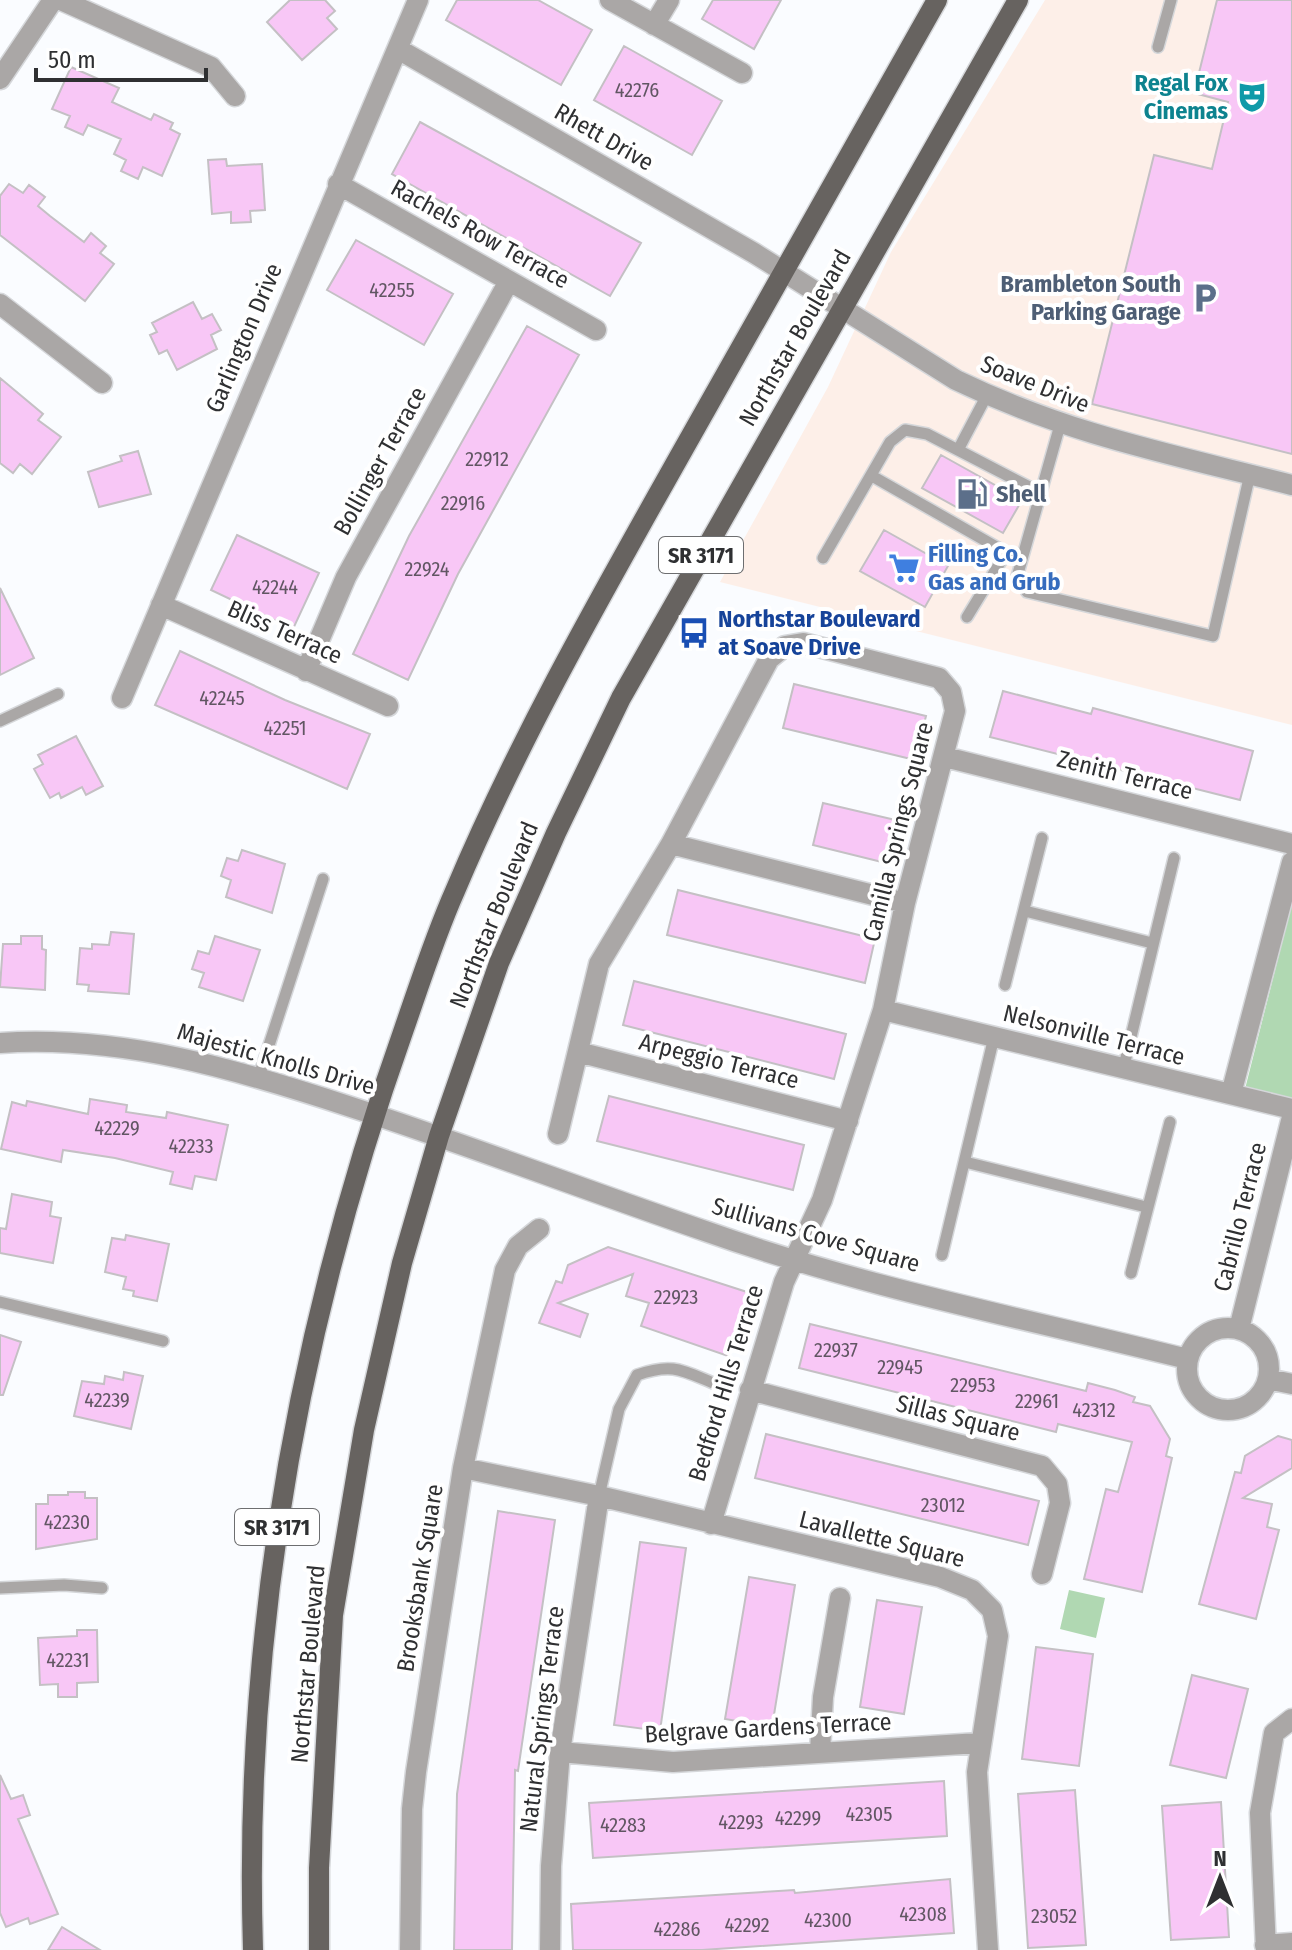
<svg xmlns="http://www.w3.org/2000/svg" width="1292" height="1950" viewBox="0 0 1292 1950" font-family="'Fira Sans Condensed',sans-serif">
  <rect width="100%" height="100%" fill="#fafcff"/>
  <path fill="#fdefe8" d="M1045,0H1292V725L720,582L828,387L891,252Z"/>
  <path fill="#b0d8b2" d="M1292,903V1105L1244,1093Z
    M1069,1590L1105,1598L1096,1638L1060,1629Z"/>
  <path fill="#f8c7f6" stroke="#c4c0c4" stroke-width="2" d="M290,0H325L335,11L327,18L337,29L302,60L267,22Z
    M457,0H538L592,30L561,85L446,20Z
    M713,0H781L754,49L702,19Z
    M1217,0H1292V454L1092,404L1154,155L1212,169L1228,102L1194,93Z
    M624,46L722,101L692,155L594,100Z
    M71,67L119,88L112,102L151,120L154,114L173,123L170,129L180,134L162,176L143,167L138,179L121,171L126,160L114,154L121,139L88,125L83,135L65,127L70,116L52,109Z
    M420,122L641,243L610,296L392,174Z
    M226,159L227,166L262,164L265,210L250,211L251,222L231,223V212L212,214L208,160Z
    M9,184L23,193L29,185L45,197L38,206L50,216L84,242L91,233L106,246L100,253L114,264L85,301L0,235V196Z
    M356,240L453,294L424,345L327,290Z
    M193,302L202,319L212,314L221,330L211,335L217,349L177,370L167,350L159,354L150,335L157,332L152,323Z
    M527,326L579,355L458,574L408,680L353,654L409,536Z
    M0,378L43,414L38,420L61,437L32,474L20,464L13,473L0,463Z
    M138,451L151,494L99,507L88,472L122,461L120,456Z
    M941,455L1022,500L1003,533L922,488Z
    M884,530L948,566L925,607L860,571Z
    M237,535L319,573L293,629L211,590Z
    M0,588L34,658L0,675Z
    M180,651L285,700L370,734L347,789L155,705Z
    M794,684L926,716L915,760L783,728Z
    M1003,691L1091,714L1093,708L1253,751L1240,800L990,737Z
    M76,736L103,786L86,795L82,787L61,798L59,793L50,798L34,769L43,764L38,755Z
    M823,803L904,822L894,865L813,845Z
    M242,850L285,864L272,913L226,897L231,880L221,876L227,858L238,861Z
    M678,890L875,939L865,983L667,935Z
    M111,932L134,934L129,994L88,991L89,985L77,984L80,948L92,949V944L109,945Z
    M21,936H42V949L46,950L45,990L0,987L3,944H21Z
    M215,936L260,950L243,1001L199,987L204,973L192,969L198,951L209,954Z
    M634,981L846,1034L834,1079L623,1025Z
    M609,1096L804,1145L793,1190L597,1141Z
    M90,1099L127,1105L126,1112L166,1118L167,1112L228,1125L216,1180L195,1176L192,1189L170,1184L173,1172L115,1158L63,1150L61,1162L1,1149L12,1102L26,1106L27,1101L88,1114Z
    M12,1194L52,1202L50,1216L61,1218L53,1263L0,1253V1228L6,1229Z
    M126,1235L169,1244L157,1301L133,1296L134,1291L123,1289L126,1277L105,1272L112,1238L125,1240Z
    M608,1247L750,1293L728,1356L641,1326L649,1303L626,1296L633,1274L558,1303L588,1314L580,1337L539,1323L556,1281L562,1283L568,1265Z
    M810,1324L1086,1391L1088,1383L1115,1390L1135,1397L1133,1402L1150,1406L1170,1439L1166,1456L1172,1458L1142,1592L1084,1579L1106,1489L1118,1492L1132,1442L1058,1424L1056,1432L799,1368Z
    M0,1335L21,1342L3,1395H0Z
    M124,1372L143,1376L131,1429L74,1416L82,1381L104,1384L105,1376L123,1380Z
    M766,1434L1039,1501L1028,1545L755,1478Z
    M1278,1436L1292,1440V1468L1243,1498L1272,1504L1267,1527L1279,1530L1256,1619L1199,1604L1235,1472L1241,1473L1245,1456Z
    M68,1492H85V1498H97V1539L36,1549V1504H48V1495H68Z
    M498,1511L555,1520L518,1771L515,1770L512,1950H454L457,1794Z
    M640,1542L686,1548L660,1731L614,1725Z
    M749,1577L795,1585L772,1727L725,1719Z
    M877,1600L922,1607L904,1714L860,1707Z
    M77,1630H97L98,1682L77,1683V1697H58V1684L40,1685L38,1638L77,1636Z
    M1036,1647L1093,1654L1079,1766L1022,1759Z
    M1192,1675L1248,1689L1226,1778L1170,1765Z
    M0,1775L11,1799L23,1795L30,1815L18,1819L58,1914L30,1924L28,1918L6,1927L0,1913Z
    M944,1781L947,1836L593,1858L589,1803Z
    M1075,1790L1086,1945L1028,1948L1018,1794Z
    M1221,1802L1229,1937L1171,1940L1162,1806Z
    M950,1879L954,1933L702,1950H573L571,1904L794,1890L795,1893Z
    M62,1927L100,1950H48Z"/>
  <g fill="none" stroke-linecap="round" stroke-linejoin="round">
    <defs>
      <path id="lane" d="M1158,47L1171,0
        M1060,425L1017,577L1027,592L1213,636L1250,474
        M958,450L987,395
        M872,476L1021,561
        M823,558L890,442L905,430L927,434L1039,492
        M967,617L1006,553
        M0,721L58,694
        M1025,911L1152,943
        M1005,985L1042,838
        M1123,1070L1174,858
        M259,1076L323,879
        M965,1162L1146,1207
        M942,1255L994,1037
        M1131,1273L1170,1122
        M0,1302L163,1341
        M599,1496L619,1409L637,1375C674,1362 683,1371 718,1385
        M0,1588L64,1585L102,1588"/>
      <path id="street" d="M61,0L211,67L235,96
        M610,0L742,73
        M654,25L669,0
        M398,49L754,253L956,380C1070,435 1171,454 1292,485
        M0,79L53,0
        M338,184L596,330
        M0,304L102,383
        M161,605L388,706
        M306,671L346,577L509,281
        M122,698L418,0
        M945,757L1292,844
        M671,844L905,903
        M883,1010L1292,1109
        M0,1043C122,1035 236,1069 351,1107C471,1146 588,1191 708,1232C863,1287 1027,1319 1187,1359
        M578,1052L848,1121
        M1231,1094L1292,862
        M558,1134L599,964L671,844L769,659L785,646L803,643L939,678L951,692L955,711L905,903L883,1010L822,1200L784,1282L711,1524
        M1187 1369a41 41 0 1 1 82 0a41 41 0 1 1-82 0Z
        M1239,1329L1292,1117
        M1268,1379L1292,1384
        M750,1390L1042,1466L1057,1484L1060,1503L1042,1574
        M463,1468L599,1496L940,1577L972,1590L992,1610L998,1636L977,1772L988,1950
        M560,1752L673,1762L979,1743
        M820,1752L823,1697L840,1598
        M1265,1945L1292,1943
        M410,1950L412,1809L416,1772L463,1468L505,1270L518,1246L539,1229
        M550,1950L551,1866L560,1752L599,1496
        M1266,1950L1260,1813L1274,1733L1292,1719"/>
      <path id="primary" d="M253,1950C243,1634 298,1327 404,1029C420,983 435,936 455,891C519,739 602,594 683,450C767,300 852,150 937,0
        M319,1950V1868L333,1615L364,1430L402,1263L439,1136L499,963L556,833L621,698L1018,0"/>
    </defs>
    <use href="#lane" stroke="#d5d7da" stroke-width="14"/>
    <use href="#street" stroke="#d5d7da" stroke-width="23"/>
    <use href="#primary" stroke="#d5d7da" stroke-width="23"/>
    <use href="#lane" stroke="#aaa7a6" stroke-width="11"/>
    <use href="#street" stroke="#aaa7a6" stroke-width="20"/>
    <use href="#primary" stroke="#676360" stroke-width="20"/>
  </g>
  <defs>
    <symbol id="theatre-bare" viewBox="-9 -9 18 18"><path d="M-5-5.5Q0-4 5-5.5V0Q5 5 0 6Q-5 5-5 0ZM-3.3-2.5H-1v1.5H-3.3ZM1-2.5H3.3v1.5H1ZM-2.8 1Q0 5.5 2.8 1Z" fill="#0f9aa8" stroke="#fff" stroke-width="2.5" paint-order="stroke"/></symbol>
    <symbol id="parking-bare" viewBox="-9 -9 18 18"><path d="M-3.5-5.5H1a3.5 3.5 0 0 1 0 7H-1V5.5H-3.5ZM-1-3.4V-.6H.8a1.4 1.4 0 0 0 0-2.8Z" fill="#5c6f8a" stroke="#fff" stroke-width="2.5" paint-order="stroke"/></symbol>
    <symbol id="fuel-bare" viewBox="-9 -9 18 18"><path d="M-5.5-6h7V0h2V4h1.3V-2.5L3-4.5l.8-.8L6-3V5H2.5V1h-1V6h-7ZM-4.2-4.7v3.2H.2V-4.7Z" fill="#5c6f8a" stroke="#fff" stroke-width="2.5" paint-order="stroke"/></symbol>
    <symbol id="supermarket-bare" viewBox="-9 -9 18 18"><path d="M-6-5.5h2.5l.6 2H6L4.5 2H-2.5L-4.4-4H-6ZM-1.5 3.2a1.3 1.3 0 1 0 .1 0ZM3 3.2a1.3 1.3 0 1 0 .1 0Z" fill="#3f7fe0" stroke="#fff" stroke-width="2.5" paint-order="stroke"/></symbol>
    <symbol id="bus-bare" viewBox="-9 -9 18 18"><path d="M-5-6H5V4H4V6H2V4H-2V6H-4V4H-5ZM-3.5-4V0h7V-4ZM-3.5 1.2v1.5H-2V1.2ZM2 1.2v1.5H3.5V1.2Z" fill="#1a4fb4" stroke="#fff" stroke-width="2.5" paint-order="stroke"/></symbol>
  </defs>
  <g fill-rule="evenodd">
    <use href="#theatre-bare" x="1230" y="75" width="44" height="44"/>
    <use href="#parking-bare" x="1183" y="276" width="44" height="44"/>
    <use href="#fuel-bare" x="950" y="472" width="44" height="44"/>
    <use href="#supermarket-bare" x="882" y="546" width="44" height="44"/>
    <use href="#bus-bare" x="672" y="611" width="44" height="44"/>
  </g>
  <g text-anchor="middle" stroke-width="8" stroke-linejoin="round" paint-order="stroke">
    <g font-size="20" fill="#615663">
      <text x="637" y="97">42276</text>
      <text x="392" y="297">42255</text>
      <text x="487" y="466">22912</text>
      <text x="463" y="510">22916</text>
      <text x="427" y="576">22924</text>
      <text x="275" y="594">42244</text>
      <text x="222" y="705">42245</text>
      <text x="285" y="735">42251</text>
      <text x="117" y="1135">42229</text>
      <text x="191" y="1153">42233</text>
      <text x="676" y="1304">22923</text>
      <text x="836" y="1357">22937</text>
      <text x="900" y="1374">22945</text>
      <text x="973" y="1392">22953</text>
      <text x="107" y="1407">42239</text>
      <text x="1037" y="1408">22961</text>
      <text x="1094" y="1417">42312</text>
      <text x="943" y="1512">23012</text>
      <text x="67" y="1529">42230</text>
      <text x="68" y="1667">42231</text>
      <text x="869" y="1821">42305</text>
      <text x="798" y="1825">42299</text>
      <text x="741" y="1829">42293</text>
      <text x="623" y="1832">42283</text>
      <text x="923" y="1921">42308</text>
      <text x="1054" y="1923">23052</text>
      <text x="828" y="1927">42300</text>
      <text x="747" y="1932">42292</text>
      <text x="677" y="1936">42286</text>
    </g>
    <g fill="#fff" stroke="#6d6e70" stroke-width="2">
      <rect x="659" y="537" width="84" height="36" rx="6"/>
      <rect x="235" y="1509" width="84" height="36" rx="6"/>
    </g>
    <g font-size="22" font-weight="bold" fill="#2f3032">
      <text x="701" y="563">SR 3171</text>
      <text x="277" y="1535">SR 3171</text>
    </g>
    <g font-size="24" font-weight="bold" fill="#0d838f" stroke="#fff" text-anchor="end">
      <text x="1228" y="91">Regal Fox<tspan x="1228" dy="28">Cinemas</tspan></text>
    </g>
    <g font-size="24" fill="#2f3032" stroke="#fff">
      <text transform="translate(604 137) rotate(30)" y="8">Rhett Drive</text>
      <text transform="translate(480 234) rotate(29)" y="8">Rachels Row Terrace</text>
      <text transform="translate(244 338) rotate(-67)" y="8">Garlington Drive</text>
      <text transform="translate(795 338) rotate(-60)" y="8">Northstar Boulevard</text>
      <text transform="translate(1035 384) rotate(22)" y="8">Soave Drive</text>
      <text transform="translate(380 461) rotate(-61)" y="8">Bollinger Terrace</text>
      <text transform="translate(285 632) rotate(24)" y="8">Bliss Terrace</text>
      <text transform="translate(1125 775) rotate(14)" y="8">Zenith Terrace</text>
      <text transform="translate(898 832) rotate(-76)" y="8">Camilla Springs Square</text>
      <text transform="translate(494 915) rotate(-68)" y="8">Northstar Boulevard</text>
      <text transform="translate(1094 1035) rotate(14)" y="8">Nelsonville Terrace</text>
      <text transform="translate(276 1059) rotate(16)" y="8">Majestic Knolls Drive</text>
      <text transform="translate(719 1061) rotate(14)" y="8">Arpeggio Terrace</text>
      <text transform="translate(1240 1217) rotate(-76)" y="8">Cabrillo Terrace</text>
      <text transform="translate(816 1235) rotate(16)" y="8">Sullivans Cove Square</text>
      <text transform="translate(726 1383) rotate(-73)" y="8">Bedford Hills Terrace</text>
      <text transform="translate(958 1418) rotate(14)" y="8">Sillas Square</text>
      <text transform="translate(882 1539) rotate(14)" y="8">Lavallette Square</text>
      <text transform="translate(420 1578) rotate(-81)" y="8">Brooksbank Square</text>
      <text transform="translate(308 1664) rotate(-85)" y="8">Northstar Boulevard</text>
      <text transform="translate(542 1719) rotate(-83)" y="8">Natural Springs Terrace</text>
      <text transform="translate(768 1728) rotate(-3)" y="8">Belgrave Gardens Terrace</text>
    </g>
    <g font-size="24" font-weight="bold" fill="#4e5e75" stroke="#fff" text-anchor="end">
      <text x="1181" y="292">Brambleton South<tspan x="1181" dy="28">Parking Garage</tspan></text>
      <text x="996" y="502" text-anchor="start">Shell</text>
    </g>
    <g font-size="24" font-weight="bold" fill="#366cbe" stroke="#fff" text-anchor="start">
      <text x="928" y="562">Filling Co.<tspan x="928" dy="28">Gas and Grub</tspan></text>
    </g>
    <g font-size="24" font-weight="bold" fill="#164399" stroke="#fff" text-anchor="start">
      <text x="718" y="627">Northstar Boulevard<tspan x="718" dy="28">at Soave Drive</tspan></text>
    </g>
  </g>
  <g transform="translate(1220 1878)" stroke="#ffffff" stroke-width="6" paint-order="stroke">
  <path d="M0-6L14 30L0 20L-14 30Z" fill="#2f3032"/>
  <text y="-12" font-size="22" font-weight="bold" text-anchor="middle" fill="#2f3032">N</text>
  </g>
  <path d="M36 68v12h170v-12" fill="none" stroke="#2f3032" stroke-width="4"/>
  <text x="48" y="68" font-size="24" fill="#2f3032" stroke="#ffffff" stroke-width="6" paint-order="stroke">50 m</text>
</svg>
